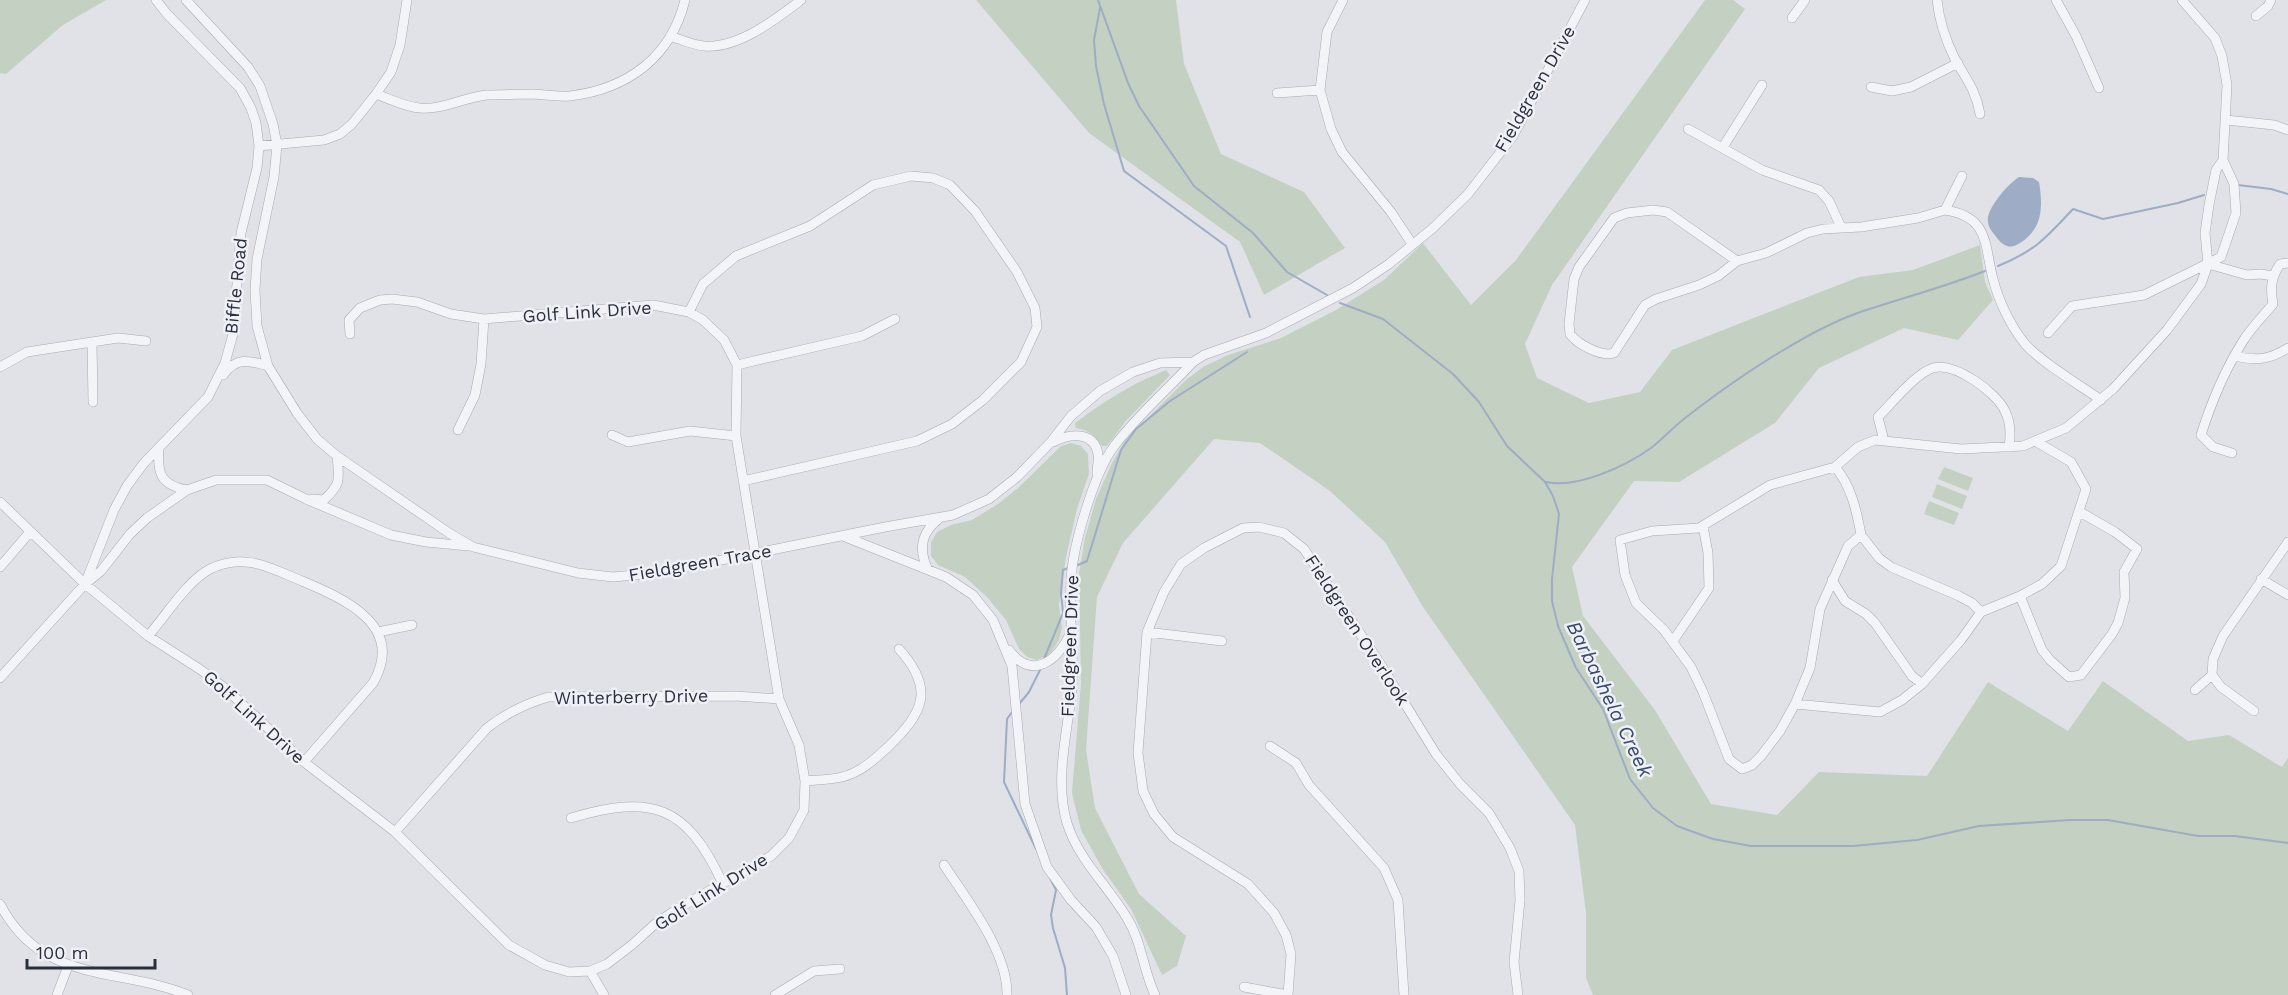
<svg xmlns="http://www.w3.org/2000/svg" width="2288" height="995" viewBox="0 0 2288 995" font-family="'Work Sans',sans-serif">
  <rect width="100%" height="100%" fill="#e0e2e8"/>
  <path fill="#c4d1c2" d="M0,0H106L63,25L6,74L0,73Z
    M976,0H1176L1184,64L1221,154L1304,192L1345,248L1264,295L1240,242L1089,133Z
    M1705,0H1733L1745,9L1552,285L1525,344L1537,378L1589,403L1640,392L1672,350L1859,277L1913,270L1980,245L1985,282L1993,300L1958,340L1904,328L1819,368L1775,423L1679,482L1634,481L1572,567L1583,616L1655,710L1711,804L1777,815L1819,772L1927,776L1988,682L2068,731L2103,681L2188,741L2229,735L2282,767L2288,758V995H1593L1586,978V913L1575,825L1423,607L1385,542L1330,491L1260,443L1214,439L1123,543L1097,597L1086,750L1095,808L1139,894L1186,936L1177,966L1162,975L1131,909L1102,868L1081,830L1072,793L1081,684L1079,573L1085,538L1096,499L1112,463L1125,440L1187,379L1203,367L1228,355L1281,338L1336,310L1384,280L1423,243L1471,305L1516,260Z
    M1166,370L1170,375L1125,422L1107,446H1102C1095,436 1089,430 1076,428L1075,423C1104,401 1132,384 1166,370Z
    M1071,443L1081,446L1088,454L1089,474L1077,509L1066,557L1059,605L1062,628L1059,640L1050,654L1037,660L1027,657L1019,649L1006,620L987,597L965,577L938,565L931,556V542L937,532L951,525L972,520L998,504L1018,488L1061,446Z
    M1944,467L1973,478L1968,491L1938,479Z
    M1937,484L1967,496L1962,509L1932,497Z
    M1929,501L1959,513L1954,525L1924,514Z"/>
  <path fill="#9eacc5" d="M2019,177L2033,178L2039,182C2043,206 2043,229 2020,243C2016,245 2012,248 2007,246C2001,244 1997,238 1994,234C1990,229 1987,224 1988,217C1991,204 2008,184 2019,177Z"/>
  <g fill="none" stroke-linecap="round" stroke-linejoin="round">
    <path stroke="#9eacc5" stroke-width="2" d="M1098,0L1128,83L1139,106L1194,186L1253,233L1287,272L1327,295
      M1100,8L1094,40L1096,66L1104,104L1124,171L1226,246L1250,317
      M2238,185L2271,189L2288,194
      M1998,266C2035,251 2046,238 2073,209L2103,219L2178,203L2204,195
      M1340,303L1383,319L1453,374L1479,402L1507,446L1545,482L1553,496L1559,514L1552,579V601L1558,626L1576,668L1603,709L1630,779L1653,808L1677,826L1713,839L1751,846H1853L1917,840L1979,826L2070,820H2108L2198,836H2235L2288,843
      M1546,482C1577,489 1626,466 1651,448C1664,438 1675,425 1689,415C1719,392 1750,370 1782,351C1805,337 1830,323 1855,314C1898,299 1942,288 1985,271
      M1078,565L1087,561L1121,450L1136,429L1170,401L1247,352
      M1044,659L1063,613L1061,593L1063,570L1068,568
      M1020,703L1029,692L1040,670
      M1012,712L1007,719L1004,782L1036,849
      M1050,878L1056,890L1051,915L1053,928L1065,968L1067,995"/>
    <defs>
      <path id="minor" d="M186,0L248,67L260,86L273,124L277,145L274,177L257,259L255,290L257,326L268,366L297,413L317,439L337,456L449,533L473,547L578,573L613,577L657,573L885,527L953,515L989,499L1017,477L1050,443L1071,416L1100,391L1133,372L1160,363L1193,362
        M1343,0L1327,32L1320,90L1331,129L1342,152L1391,212L1412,244
        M1937,0C1939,19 1946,41 1955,59C1966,79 1976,90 1980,114
        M2056,0L2076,36L2099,88
        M2256,16L2268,6L2271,0
        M1792,18L1805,0
        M672,37C683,40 693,45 704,46C738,49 776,19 801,0
        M1871,87L1892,91L1911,87L1958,63
        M1277,93L1320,90
        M376,94C390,99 405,107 420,108C443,110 465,97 487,95C503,95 518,94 533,94C545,95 558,97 570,96C628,89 671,57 685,0
        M2226,120L2274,125L2288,130
        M1688,129L1762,170L1819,190L1829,201L1841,227
        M259,146L324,140L340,134L352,124L376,94L391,72L400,45L407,0
        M1723,147L1762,85
        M1945,210C1990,217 1984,245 1993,279C1999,302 2011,327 2026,345C2042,363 2080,385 2101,400
        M1737,261L1667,212L1653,210L1627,213L1614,218L1579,267L1574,279L1569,324L1570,334C1578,345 1602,357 1614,353L1645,305L1656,299L1699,285L1718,276L1737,261L1766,253L1807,233L1823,229L1861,227L1918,218L1945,210L1962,176
        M2208,264L2247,275L2261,274L2273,276
        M689,312L703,284L736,256L810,226L873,185L911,176L933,178L950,185L975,211L1017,272L1035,308L1037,327L1021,362L983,400L952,424L917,441L743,481
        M2048,333L2072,306L2144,295L2221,257L2236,213L2234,184L2223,160L2227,85L2222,56L2215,38L2182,0
        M92,342L93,402
        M2235,356C2256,361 2269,360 2288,348
        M737,365L862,336L895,319
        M0,367L27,352L118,338L146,341
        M223,375C236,357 248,360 268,366
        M458,430L475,395L481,364L484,319
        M612,435L628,442L690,431L736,436
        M1884,441L1878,417C1891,404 1916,373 1933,368C1955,362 1996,392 2005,411C2011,423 2011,434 2009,447
        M1053,442C1068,434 1094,430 1098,454C1099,460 1097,468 1097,474
        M159,449C157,474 161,485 187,490
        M2232,453L2213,447L2201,435C2211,403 2225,370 2243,341C2251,328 2263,316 2273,304C2270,288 2271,278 2280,264L2288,263
        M1835,467L1770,485L1699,528L1652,531L1620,540L1625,575L1636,603L1664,630L1691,667L1703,692L1729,759L1742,769L1752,765L1761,756L1780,731L1795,704L1810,668L1820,609L1848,546L1861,535C1857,512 1851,485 1835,467L1858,447L1875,440L1961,449L2023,446L2066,428L2113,389L2167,330L2201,284L2208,264L2205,233L2209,205L2216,170L2223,160
        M312,499L324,500C342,483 339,479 337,456
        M0,502L85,584L148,636L201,670L226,689L304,762L395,832L509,945L545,965L569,972L590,971L607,964L633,944L655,924L679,908L771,856L789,838L804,810L805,781L799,745L779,699L736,436L737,365L724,340L703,320L689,312L653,305L484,319L451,314L417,302L392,299L380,300L360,308L349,320L350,334
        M1861,535L1879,558L1891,567L1959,596L1972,603L1981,612
        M843,536L946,577L973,595L993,620L1012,666L1025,804L1047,867L1071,900L1096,927L1113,956L1126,995
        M0,567L30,532
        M928,570C918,549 921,532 940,518
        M2261,579L2288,595
        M1832,580L1845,601L1866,614L1875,623L1912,676L1922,684
        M85,584L101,571L130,534L147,518L187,490L216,480H267L306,499L391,535L426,542L468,546
        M2020,596L2042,650L2050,660L2069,677L2081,675L2112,634L2118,623L2125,598L2124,572L2137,549L2115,532L2080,512
        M378,632L412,625
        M1147,632L1222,641
        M148,636C165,617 187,581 210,569C244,552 270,568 302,581C345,599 406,626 373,683L304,762
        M1673,641L1709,588L1708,553L1703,526
        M1009,650C1032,681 1057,661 1070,634
        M0,678L85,584L114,510L127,486L144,463L208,397L225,363L233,334L241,233L257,168L259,146L256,123L251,108L240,88L167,14L156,0
        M2195,690L2212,675
        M1795,704L1880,712L1902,700L1922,684L1961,640L1981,612L2020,596L2042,584L2061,566L2086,489L2071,462L2035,441
        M2254,711L2221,687L2212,675L2213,659L2223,636L2288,542
        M1270,746L1296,763L1309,785L1384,868L1398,900L1404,995
        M805,781C817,780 831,780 842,777C860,773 875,759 888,747C924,712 935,689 899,649
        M571,818C652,794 686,805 722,882
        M395,832L487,728C506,713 525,704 548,697L736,696L779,699
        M944,865C967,900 1008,952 1007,995
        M0,904C42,985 116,966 188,995
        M590,971L604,995
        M1244,987L1288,995
        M57,995L68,966
        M775,995L814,971L840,969
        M1155,995C1143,970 1142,942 1127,918C1108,886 1078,859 1067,823C1054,779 1068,731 1072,687C1074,652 1069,617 1071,582C1072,548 1094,472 1115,445C1138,415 1167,390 1193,362L1204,355L1266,333L1353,288L1389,264L1433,228L1468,194L1513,136L1585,0
        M1288,995L1291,954L1286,935L1274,913L1248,884L1173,837L1154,814L1143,791L1138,753L1147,632L1164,592L1181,564L1204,548L1243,528L1259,527L1284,533L1304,549L1381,665L1436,754L1460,784L1489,813L1510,848L1519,871L1520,900L1514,962L1518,995"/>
    </defs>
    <use href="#minor" stroke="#a6a9b2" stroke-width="10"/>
    <use href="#minor" stroke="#f3f4f7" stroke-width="9"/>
  </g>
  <g text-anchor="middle" stroke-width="5" stroke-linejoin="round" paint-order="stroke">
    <g font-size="18" fill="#2a2f3e" stroke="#f0f1f6">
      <text transform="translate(1535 89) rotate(-60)" y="6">Fieldgreen Drive</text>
      <text transform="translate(236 286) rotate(-84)" y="6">Biffle Road</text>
      <text transform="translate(587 312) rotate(-4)" y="6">Golf Link Drive</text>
      <text transform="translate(700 563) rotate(-10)" y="6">Fieldgreen Trace</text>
      <text transform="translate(1357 630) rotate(57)" y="6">Fieldgreen Overlook</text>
      <text transform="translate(1070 646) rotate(-88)" y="6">Fieldgreen Drive</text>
      <text transform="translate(631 697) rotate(-1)" y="6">Winterberry Drive</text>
      <text transform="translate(254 717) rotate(42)" y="6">Golf Link Drive</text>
      <text transform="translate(711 892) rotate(-32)" y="6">Golf Link Drive</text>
    </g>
    <g font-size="20" font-style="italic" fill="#38496f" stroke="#f0f1f6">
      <text transform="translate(1610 699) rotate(64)" y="7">Barbashela Creek</text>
    </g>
  </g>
  <path d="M27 959v9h128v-9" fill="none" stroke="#2a2f3e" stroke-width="3"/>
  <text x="36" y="959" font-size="18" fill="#2a2f3e" stroke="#f0f1f6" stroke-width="4.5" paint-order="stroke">100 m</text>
</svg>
